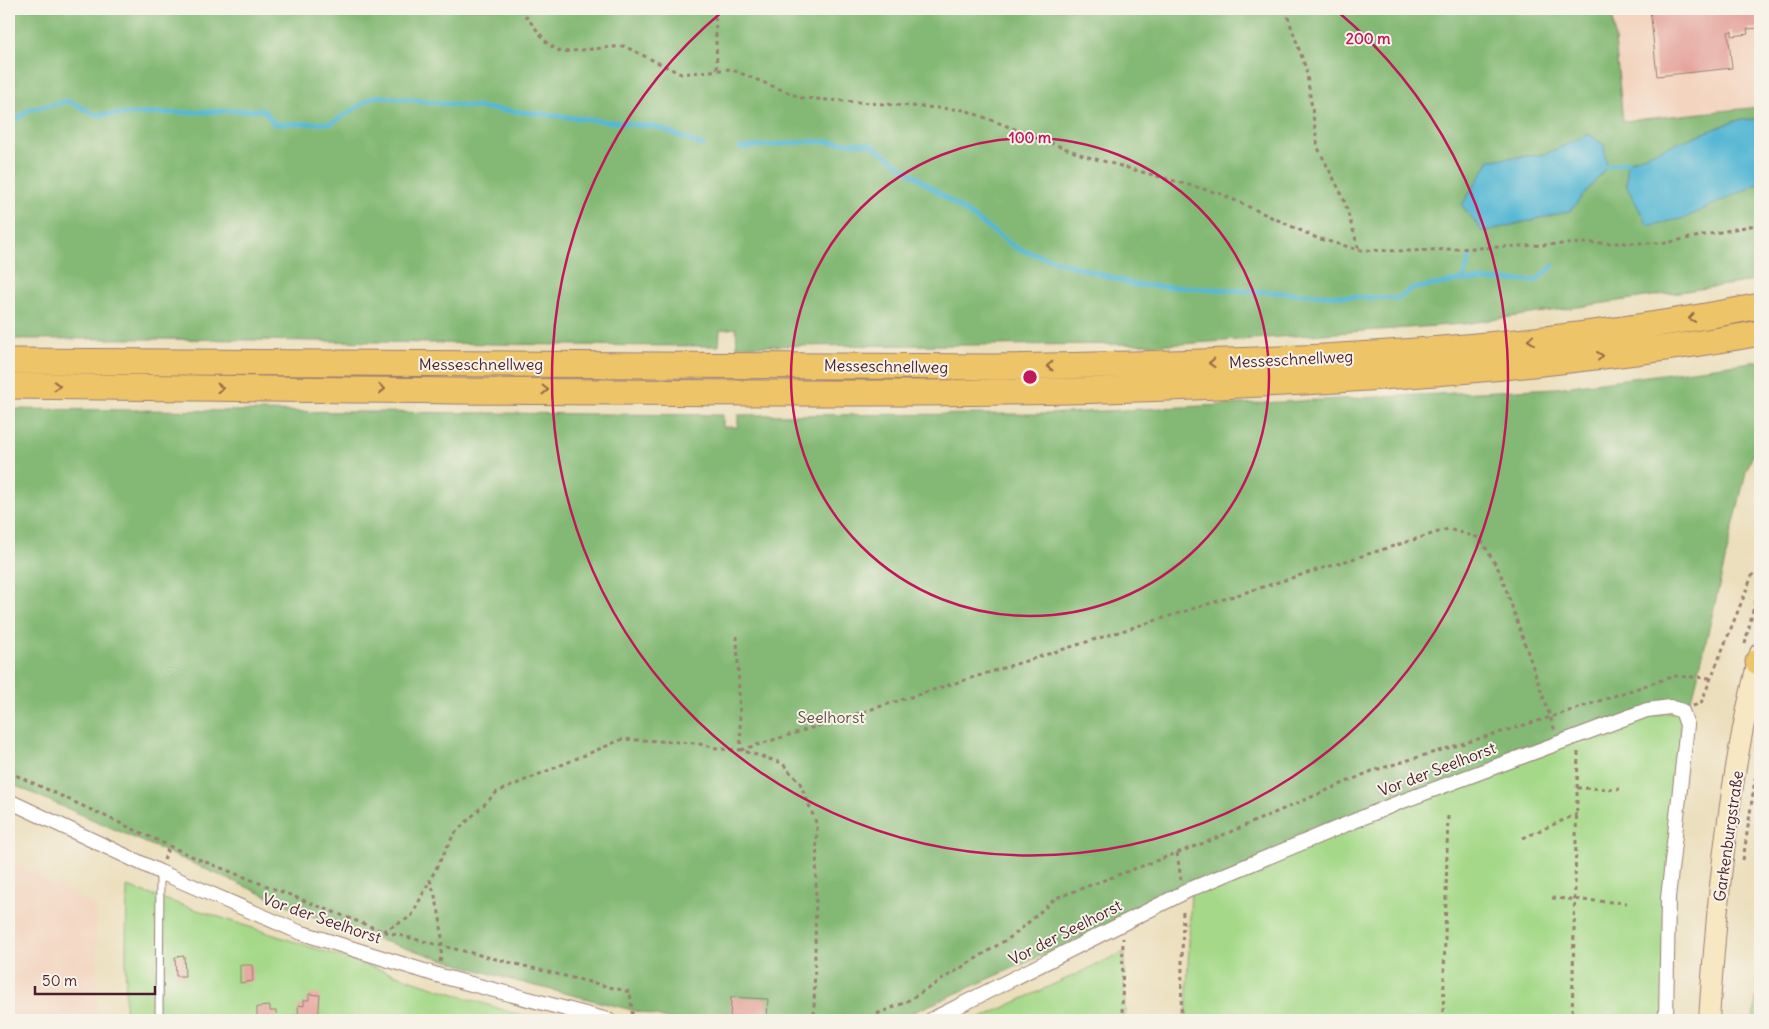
<svg xmlns="http://www.w3.org/2000/svg" width="1769" height="1029" viewBox="0 0 1769 1029" font-family="Delius,sans-serif">
  <rect width="100%" height="100%" fill="#f7f3e8"/>
  <filter id="ink" filterUnits="userSpaceOnUse"><feTurbulence type="fractalNoise" baseFrequency=".02" numOctaves="2"/><feDisplacementMap in="SourceGraphic" scale="10" xChannelSelector="R" yChannelSelector="G"/><feConvolveMatrix kernelMatrix="1 2 1 2 8 2 1 2 1" color-interpolation-filters="sRGB"/></filter>
  <filter id="wash" filterUnits="userSpaceOnUse"><feTurbulence type="fractalNoise" baseFrequency=".0096" numOctaves="4" result="noise"/><feDisplacementMap in="SourceGraphic" scale="20" xChannelSelector="R" yChannelSelector="G"/><feGaussianBlur stdDeviation="1.12" result="paint"/><feColorMatrix in="noise" values="0 0 0 0 0 0 0 0 0 0 0 0 0 0 0 0 0 1.4 0 .05"/><feComposite in="paint" operator="in"/></filter>
  <g filter="url(#wash)">
    <rect width="100%" height="100%" fill="#ebdebb"/>
    <path fill="#f3d4bf" d="M1612,9H1760V107L1623,121Z
      M9,860L96,906L97,1020H9Z"/>
    <path fill="#a5d989" stroke="#787c5a" d="M1682,711L1666,1020H1186L1191,889L1614,721Z
      M127,887L534,1020H125Z
      M1124,952L1125,1020H977Z
      M1760,958V1020H1754Z"/>
    <path fill="#84b975" stroke="#676c50" d="M9,9H1612L1623,121L1760,107V278L1747,282L1463,324L1181,344L737,346L736,328L720,330L719,346C482,346 246,337 9,339Z
      M1760,361V436L1746,472L1694,692L1682,711L1647,710L1183,893L896,1020H672L508,979L340,928L9,783V409L723,415V427H738V415L1045,414L1556,388Z"/>
    <path fill="#56b8d4" stroke="#506c80" d="M1760,119V183L1685,218L1648,226L1627,187V162L1738,120Z
      M1589,134L1604,145L1607,167L1570,211L1482,232L1462,205L1490,160L1545,154Z"/>
    <g fill="none" stroke-linecap="round" stroke-linejoin="round">
      <path stroke="#56b8d4" stroke-width="5" d="M9,119L19,118L28,110L69,101L96,115L264,110L274,124L332,123L375,96L657,127L703,146
        M740,148L812,141L870,144L1018,249L1135,285L1398,299L1411,289L1463,280L1470,257
        M1607,167L1627,162
        M1463,280L1536,281L1553,266"/>
    </g>
    <g id="blocks">
      <path fill="#e5a49d" d="M1650,9H1760V28L1747,29L1748,34L1732,36V31L1728,32L1732,68L1657,76Z
        M184,956L185,976H176L175,957Z
        M240,965H252L253,981L240,983Z
        M309,994L320,995L318,1020H299L298,1005L304,1006V1000H309Z
        M731,997L768,999L767,1020H730Z
        M270,1006V1011H276L277,1020H257V1007Z"/>
    </g>
  </g>
  <g filter="url(#ink)">
    <use href="#blocks" fill-opacity="0" stroke="#9a7e73" stroke-width="1"/>
    <g fill="none" stroke-linecap="round" stroke-linejoin="round">
      <defs>
        <path id="lane" d="M159,1020L160,872"/>
        <path id="street" d="M9,801L160,872L299,932L437,975L608,1020
          M931,1020L1191,889L1395,804L1647,710L1670,707L1682,711L1687,725L1668,898L1666,1020"/>
        <path id="secondary" d="M1709,1020C1717,897 1729,773 1760,653"/>
        <path id="highway" d="M9,361L992,367C1249,363 1507,356 1760,306
          M9,386C311,389 614,394 917,393C1123,392 1328,385 1533,364C1609,356 1685,347 1760,333
          M1758,662L1760,661"/>
      </defs>
      <use href="#lane" stroke="#9a7e73" stroke-width="9"/>
      <use href="#street" stroke="#9a7e73" stroke-width="16"/>
      <use href="#secondary" stroke="#9a7e73" stroke-width="22"/>
      <use href="#highway" stroke="#9a7e73" stroke-width="27"/>
      <path stroke="#9a7e73" stroke-width="3" stroke-dasharray="4 4" stroke-linecap="butt" d="M520,9L548,44L561,52L624,46L681,74L730,69L802,98L965,110L1085,156L1221,194L1317,238L1359,250L1409,251L1586,243H1665L1760,224
        M715,9L717,69
        M1285,9L1306,69L1318,148L1343,197L1359,250
        M737,636L741,750
        M1745,644L1760,581
        M1693,706L1701,703L1752,576L1760,568
        M741,750L1448,529L1480,538L1500,572L1555,731
        M9,772L198,859L382,931L630,992L633,1020
        M1577,788L1620,789
        M1523,838L1577,814
        M1177,853L1181,880
        M164,860L169,846
        M1743,860L1760,747
        M1552,898L1627,903
        M383,931L411,917L430,880
        M440,962C445,933 439,907 430,880L454,834L497,792L623,739L695,743L721,749L741,750L782,763L800,783L817,825L814,1014L811,1020
        M1121,1019L1181,1020
        M862,1020L904,1003L1014,935L1056,898L1209,841L1372,771L1551,717L1674,676L1711,678
        M1122,1020L1123,938
        M1181,1020L1183,908
        M1443,1020L1448,812
        M1572,1020L1578,751"/>
      <use href="#lane" stroke="#fff" stroke-width="7"/>
      <use href="#street" stroke="#fff" stroke-width="14"/>
      <use href="#secondary" stroke="#f8e7c3" stroke-width="20"/>
      <use href="#highway" stroke="#eec469" stroke-width="25"/>
    </g>
    <defs><path id="oneway-chevron" d="M-2-3.5L2.5 0L-2 3.5" fill="none" stroke-width="1.6" stroke-linecap="round" stroke-linejoin="round" transform="scale(1.25)"/></defs>
    <g stroke="#946947">
      <use href="#oneway-chevron" transform="translate(1692 318) rotate(170)"/>
      <use href="#oneway-chevron" transform="translate(1531 340) rotate(174)"/>
      <use href="#oneway-chevron" transform="translate(1600 356) rotate(-7)"/>
      <use href="#oneway-chevron" transform="translate(1212 363) rotate(178)"/>
      <use href="#oneway-chevron" transform="translate(1050 366) rotate(179)"/>
      <use href="#oneway-chevron" transform="translate(57 386)"/>
      <use href="#oneway-chevron" transform="translate(220 388)"/>
      <use href="#oneway-chevron" transform="translate(382 389)"/>
      <use href="#oneway-chevron" transform="translate(545 390) rotate(1)"/>
    </g>
  </g>
  <g fill="none" stroke="#c2185b" stroke-width="2.5">
    <circle cx="1030" cy="377" r="239"/>
    <path d="M1337 11A478 478 0 1 1 723 11"/>
  </g>
  <g text-anchor="middle" stroke-width="4" stroke-linejoin="round" paint-order="stroke">
    <g font-size="16" fill="#4a1f2b" stroke="#f7f3e8">
      <text transform="translate(1291 359) rotate(-3)" y="6">Messeschnellweg</text>
      <text x="481" y="370">Messeschnellweg</text>
      <text transform="translate(886 366) rotate(1)" y="6">Messeschnellweg</text>
      <text transform="translate(1437 769) rotate(-21)" y="6">Vor der Seelhorst</text>
      <text transform="translate(1728 836) rotate(-82)" y="6">Garkenburgstraße</text>
      <text transform="translate(322 918) rotate(19)" y="6">Vor der Seelhorst</text>
      <text transform="translate(1065 932) rotate(-27)" y="6">Vor der Seelhorst</text>
    </g>
    <g font-size="16" fill="#614e42" stroke="#f7f3e8">
      <text x="831" y="723">Seelhorst</text>
    </g>
  </g>
  <circle cx="1030" cy="377" r="8" fill="#c2185b" stroke="#f7f3e8" stroke-width="2.5"/>
  <g font-size="15" text-anchor="middle" font-weight="bold" fill="#c2185b" stroke="#f7f3e8" stroke-width="4" stroke-linejoin="round" paint-order="stroke">
    <text x="1368" y="44">200 m</text>
    <text x="1030" y="143">100 m</text>
  </g>
  <rect width="1769" height="1029" fill="none" stroke="#f7f3e8" stroke-width="30"/>
  <path d="M35 986v8h120v-8" fill="none" stroke="#4a1f2b" stroke-width="2.5"/>
  <text x="42" y="986" font-size="15" fill="#4a1f2b" stroke="#f7f3e8" stroke-width="4" paint-order="stroke">50 m</text>
</svg>
